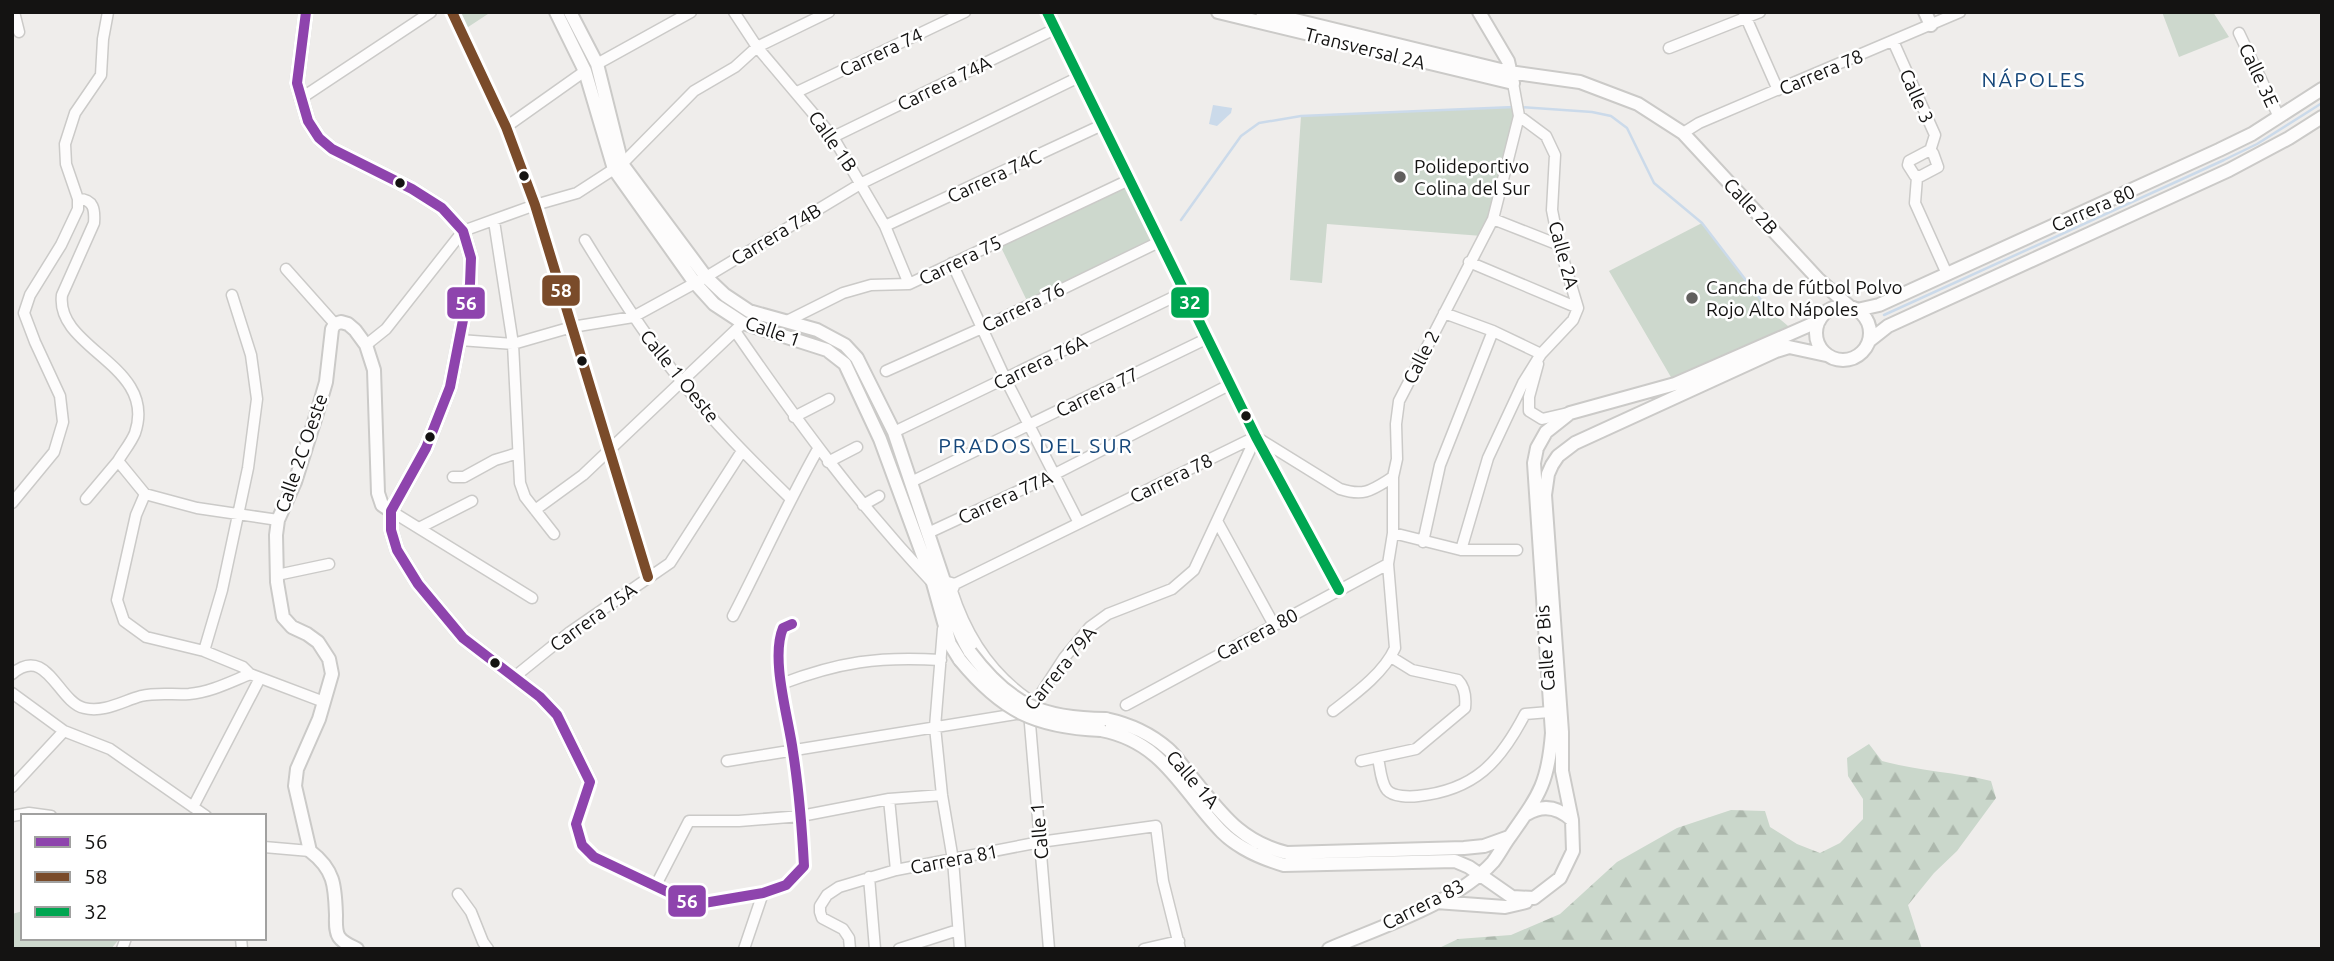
<svg xmlns="http://www.w3.org/2000/svg" width="2334" height="961" viewBox="0 0 2334 961" font-family="Ubuntu,sans-serif">
  <defs>
    <pattern id="forest-firs" width="22" height="20" patternUnits="userSpaceOnUse" patternTransform="scale(1.75)"><rect width="22" height="20" fill="#cad7cb"/><path d="M5 1l3.5 6h-7zM16 11l3.5 6h-7z" fill="#adb8ad"/></pattern>
  </defs>
  <rect width="100%" height="100%" fill="#efedeb"/>
  <path fill="#cdd8cd" d="M452,12H491L462,31Z
    M2162,12H2213L2229,37L2179,57Z
    M1518,107L1493,219L1482,236L1327,224L1322,283L1290,280L1301,116Z
    M1129,180L1159,242L1029,305L998,241Z
    M1702,223L1768,309L1794,331L1675,384L1609,271Z
    M23,911V938H120L111,949H12V914Z"/>
  <path fill="url(#forest-firs)" d="M1869,744L1882,761C1918,771 1955,772 1991,781L1996,798L1957,851L1934,873L1908,905L1922,949H1437L1458,939L1511,935L1560,914L1617,862L1677,828L1731,810L1765,811L1770,827L1797,844L1820,853L1840,843L1863,819V799L1848,776L1847,758Z"/>
  <path fill="#cbdaea" d="M1213,105L1232,108L1231,113L1217,126L1209,124Z"/>
  <g fill="none" stroke-linecap="round" stroke-linejoin="round">
    <path stroke="#cbdaea" stroke-width="2.5" d="M1520,107L1592,112L1611,116L1627,128L1654,183L1702,223L1768,309
      M1181,220L1241,136L1259,123L1301,116L1514,107
      M1884,315L2224,160L2257,144L2322,103"/>
    <defs>
      <path id="minor" d="M14,12L19,32
        M452,12L506,127L535,205L648,577
        M734,12L757,47L833,137L885,226L909,284
        M1047,12L1256,437L1339,590
        M1744,13L1778,90
        M2239,33L2279,117
        M1893,41L1935,135L1930,151
        M1669,48L1760,12
        M597,64L691,12
        M797,92L965,12
        M300,99L431,12
        M506,127L585,71
        M1683,133L1699,123L1960,12
        M833,137L1055,29
        M1928,151L1933,153L1938,167L1921,176H1915L1908,165L1909,161Z
        M622,164L694,91L735,67L757,47L829,12
        M1917,177L1915,203L1947,274
        M78,199C94,199 95,210 94,223L62,295C55,349 158,365 135,433C131,443 123,452 118,461L145,494L197,508L278,520
        M1493,219L1559,245
        M494,221L513,344L520,483L525,497L554,534
        M885,226L1102,125
        M585,240C615,289 645,336 681,381C714,423 752,461 790,498
        M1469,262L1578,308
        M952,263L1005,378L1079,523
        M286,269L335,324
        M1444,313L1493,331L1541,354
        M787,321L843,293L871,285L909,284L1129,180
        M735,331C797,421 855,500 930,580
        M460,340L513,344L572,327L633,317L706,277L862,183L1079,77
        M366,345L386,329L463,231L535,205L577,193L614,169
        M1538,364L1529,397V411L1542,419L1568,413
        M886,371L982,328L1159,242
        M794,417L829,399
        M894,432L1186,291
        M1256,437L1340,489C1365,497 1372,490 1393,477
        M828,462L857,447
        M453,477H464L495,460L518,453
        M911,482L1208,338
        M145,494L136,515L117,600L124,621L146,637L204,651L243,667L250,674
        M86,499L118,461
        M12,503L54,452L63,422L60,396L35,342L24,313L30,295L61,245L78,209V199L66,164L65,144L75,113L101,75L103,39L108,12
        M863,505L879,496
        M535,510L583,475L740,326
        M391,511L532,598
        M1217,521L1274,625
        M419,528L472,501
        M928,533L1055,474L1231,384
        M1393,533L1461,550H1517
        M1423,542L1440,465L1493,331
        M1461,550L1488,458L1523,383L1541,354L1573,320L1578,308L1559,245L1552,210L1555,155L1546,136L1519,116
        M277,575L329,564
        M944,581L955,584L1255,437
        M955,584L952,591C966,635 989,672 1028,699
        M733,616C762,560 787,504 818,449
        M943,629L935,727L942,795L953,860L960,949
        M204,651L222,590L248,468L257,399L251,355L232,295
        M12,674C47,644 58,702 84,708C104,713 123,701 141,696C158,692 173,695 189,694C211,692 230,682 250,674L324,702
        M513,678L570,632L670,563L742,451
        M781,684C839,662 879,656 941,660
        M12,693L64,731L110,749L206,816
        M1126,705L1388,564
        M1333,711C1355,694 1384,673 1395,648L1388,564L1393,533V477L1397,459L1396,424L1399,401L1493,219L1519,116L1513,83
        M1029,712L1049,949
        M1378,758C1380,767 1381,783 1387,790C1393,797 1410,797 1418,796C1475,790 1500,762 1525,714L1549,712
        M727,761L1029,712L1064,658L1090,627L1108,614L1172,589L1194,570L1256,437
        M1361,761L1416,749L1465,708C1466,698 1465,687 1458,680L1412,670L1391,657
        M590,782L576,824L582,845L594,857L689,902L698,904L763,893L786,885L804,866C802,828 799,790 793,752C789,719 770,659 783,628L792,624
        M12,787L64,731
        M889,799L896,870
        M193,807L260,678
        M12,816L29,813L51,816
        M264,847L310,851
        M869,877L875,949
        M656,885L689,821H739L801,816L889,799L942,795
        M458,894L471,912L483,942L488,949
        M241,938L242,949
        M122,949L126,938
        M744,949L763,893
        M850,949L849,938L843,929L822,918L820,912V906L827,895L839,887L896,870L1040,842L1156,826L1163,881L1180,949
        M899,949L958,930
        M1144,949L1179,941"/>
      <path id="tertiary" d="M306,12L297,83L308,121L319,138L332,149L412,189L442,208L463,231L471,258L470,284L450,387L426,448L391,511V530L397,550L418,584L463,638L540,697L557,715L590,782
        M556,12L585,71L614,169L695,283L714,304L743,323L827,350L845,364L880,439L933,583L950,644L960,660
        M570,12L597,64L622,164L706,277L725,295L749,311L817,330L845,345L857,358L894,432L944,581C949,608 956,629 970,652
        M1218,12L1513,83L1508,61L1479,12
        M1262,12L1509,72L1580,82L1638,104L1683,133L1818,279L1850,307
        M1925,12L1931,25
        M1816 333a27 27 0 1 1 54 0a27 27 0 1 1-54 0Z
        M1857,310L1879,305L2219,150L2252,134L2322,89
        M1869,341L1888,326L2229,170L2289,138L2322,117
        M1106,719C1129,724 1150,733 1168,749C1176,756 1182,766 1189,774C1220,811 1238,841 1287,853L1464,848L1484,846L1509,837
        M1101,730C1164,742 1181,790 1222,832C1239,849 1261,858 1284,865L1455,861L1469,867L1512,897L1534,898L1560,878L1573,851L1572,820L1562,771V732L1545,495L1548,474L1552,465L1558,456L1575,443L1776,351L1789,347L1826,355
        M1527,814C1543,804 1558,807 1572,820
        M1436,902L1505,907L1526,902
        M357,949C351,946 343,943 339,937C335,931 336,922 336,915C335,887 335,870 310,851L295,786L297,769L319,719L332,674L329,659L318,642L307,634L292,627L283,617L277,582L276,535L278,520L295,482L317,413L326,382L332,329L335,324L341,322L348,324L355,330L366,345L374,370L378,493L382,505L391,511
        M1329,949C1380,927 1456,903 1493,862C1500,853 1504,844 1511,835C1539,795 1548,784 1552,733L1534,463L1537,448L1546,432L1570,413L1675,384L1819,321"/>
    </defs>
    <use href="#minor" stroke="#cbcac8" stroke-width="13"/>
    <use href="#tertiary" stroke="#cbcac8" stroke-width="16"/>
    <use href="#minor" stroke="#fdfcfc" stroke-width="10"/>
    <use href="#tertiary" stroke="#fdfcfc" stroke-width="12"/>
    <defs>
      <path id="tertiary-bridge" d="M970,652C1009,704 1041,719 1106,719
        M960,660C1002,711 1035,727 1101,730"/>
    </defs>
    <use href="#tertiary-bridge" stroke="#cbcac8" stroke-width="16" stroke-linecap="butt"/>
    <use href="#tertiary-bridge" stroke="#fdfcfc" stroke-width="12"/>
    <defs>
      <path id="bus-1" d="M306,12L297,83L308,121L319,138L332,149L412,189L442,208L463,231L471,258L470,284L450,387L426,448L391,511V530L397,550L418,584L463,638L540,697L557,715L590,782L576,824L582,845L594,857L689,902L698,904L763,893L786,885L804,866C802,828 799,790 793,752C789,719 770,659 783,628L792,624"/>
      <path id="bus-2" d="M452,12L506,127L535,205L648,577"/>
      <path id="bus-3" d="M1047,12L1256,437L1339,590"/>
    </defs>
    <use href="#bus-1" stroke="#fff" stroke-width="16"/>
    <use href="#bus-2" stroke="#fff" stroke-width="16"/>
    <use href="#bus-3" stroke="#fff" stroke-width="16"/>
    <use href="#bus-1" stroke="#8e44ad" stroke-width="10"/>
    <use href="#bus-2" stroke="#7a4b2a" stroke-width="10"/>
    <use href="#bus-3" stroke="#00a651" stroke-width="10"/>
  </g>
  <g fill="#141312" stroke="#fff" stroke-width="2.5">
    <circle cx="524" cy="176" r="6"/>
    <circle cx="400" cy="183" r="6"/>
    <circle cx="582" cy="361" r="6"/>
    <circle cx="1246" cy="416" r="6"/>
    <circle cx="430" cy="437" r="6"/>
    <circle cx="495" cy="663" r="6"/>
  </g>
  <g fill="#615f5e" stroke="#fff" stroke-width="2.5">
    <circle cx="1400" cy="177" r="7"/>
    <circle cx="1692" cy="298" r="7"/>
  </g>
  <g text-anchor="middle" stroke-width="5" stroke-linejoin="round" paint-order="stroke">
    <g font-size="19" fill="#141312" stroke="#fff">
      <text transform="translate(1365 48) rotate(14)" y="7">Transversal 2A</text>
      <text transform="translate(881 52) rotate(-25)" y="7">Carrera 74</text>
      <text transform="translate(1821 72) rotate(-23)" y="7">Carrera 78</text>
      <text transform="translate(2259 75) rotate(65)" y="7">Calle 3E</text>
      <text transform="translate(944 83) rotate(-26)" y="7">Carrera 74A</text>
      <text transform="translate(1917 96) rotate(66)" y="7">Calle 3</text>
      <text transform="translate(833 141) rotate(55)" y="7">Calle 1B</text>
      <text transform="translate(994 176) rotate(-25)" y="7">Carrera 74C</text>
      <text transform="translate(1751 206) rotate(47)" y="7">Calle 2B</text>
      <text transform="translate(2093 208) rotate(-24)" y="7">Carrera 80</text>
      <text transform="translate(776 234) rotate(-31)" y="7">Carrera 74B</text>
      <text transform="translate(1564 255) rotate(75)" y="7">Calle 2A</text>
      <text transform="translate(960 260) rotate(-26)" y="7">Carrera 75</text>
      <text transform="translate(1023 307) rotate(-26)" y="7">Carrera 76</text>
      <text transform="translate(773 331) rotate(19)" y="7">Calle 1</text>
      <text transform="translate(1421 357) rotate(-63)" y="7">Calle 2</text>
      <text transform="translate(1040 362) rotate(-26)" y="7">Carrera 76A</text>
      <text transform="translate(680 376) rotate(51)" y="7">Calle 1 Oeste</text>
      <text transform="translate(1097 392) rotate(-26)" y="7">Carrera 77</text>
      <text transform="translate(301 453) rotate(-71)" y="7">Calle 2C Oeste</text>
      <text transform="translate(1171 478) rotate(-26)" y="7">Carrera 78</text>
      <text transform="translate(1005 497) rotate(-25)" y="7">Carrera 77A</text>
      <text transform="translate(593 617) rotate(-36)" y="7">Carrera 75A</text>
      <text transform="translate(1257 634) rotate(-28)" y="7">Carrera 80</text>
      <text transform="translate(1545 648) rotate(-94)" y="7">Calle 2 Bis</text>
      <text transform="translate(1060 668) rotate(-51)" y="7">Carrera 79A</text>
      <text transform="translate(1193 779) rotate(49)" y="7">Calle 1A</text>
      <text transform="translate(1039 831) rotate(-95)" y="7">Calle 1</text>
      <text transform="translate(954 859) rotate(-11)" y="7">Carrera 81</text>
      <text transform="translate(1423 904) rotate(-27)" y="7">Carrera 83</text>
    </g>
    <g font-size="19" fill="#141312" stroke="#fff" text-anchor="start">
      <text x="1414" y="173">Polideportivo<tspan x="1414" dy="22">Colina del Sur</tspan></text>
      <text x="1706" y="294">Cancha de fútbol Polvo<tspan x="1706" dy="22">Rojo Alto Nápoles</tspan></text>
    </g>
    <g font-size="21" letter-spacing="2" fill="#16477a" stroke="#fff">
      <text x="2034" y="87">NÁPOLES</text>
      <text x="1036" y="453">PRADOS DEL SUR</text>
    </g>
  </g>
  <g stroke="#fff" stroke-width="2.5">
    <rect x="541" y="274" width="40" height="33" rx="7" fill="#7a4b2a"/>
    <rect x="1170" y="286" width="40" height="33" rx="7" fill="#00a651"/>
    <rect x="446" y="286" width="40" height="34" rx="7" fill="#8e44ad"/>
    <rect x="667" y="884" width="40" height="34" rx="7" fill="#8e44ad"/>
  </g>
  <g font-size="19" text-anchor="middle" font-weight="bold" fill="#fff">
    <text x="561" y="297">58</text>
    <text x="1190" y="309">32</text>
    <text x="466" y="310">56</text>
    <text x="687" y="908">56</text>
  </g>
  <rect width="2334" height="961" fill="none" stroke="#141312" stroke-width="28"/>
  <rect x="21" y="814" width="245" height="126" fill="#ffffff" stroke="#a1a1a0" stroke-width="2"/>
  <rect x="35" y="837" width="35" height="10" fill="#8e44ad" stroke="#a1a1a0" stroke-width="2"/>
  <text x="84" y="849" font-size="21" fill="#141312">56</text>
  <rect x="35" y="872" width="35" height="10" fill="#7a4b2a" stroke="#a1a1a0" stroke-width="2"/>
  <text x="84" y="884" font-size="21" fill="#141312">58</text>
  <rect x="35" y="907" width="35" height="10" fill="#00a651" stroke="#a1a1a0" stroke-width="2"/>
  <text x="84" y="919" font-size="21" fill="#141312">32</text>
</svg>
